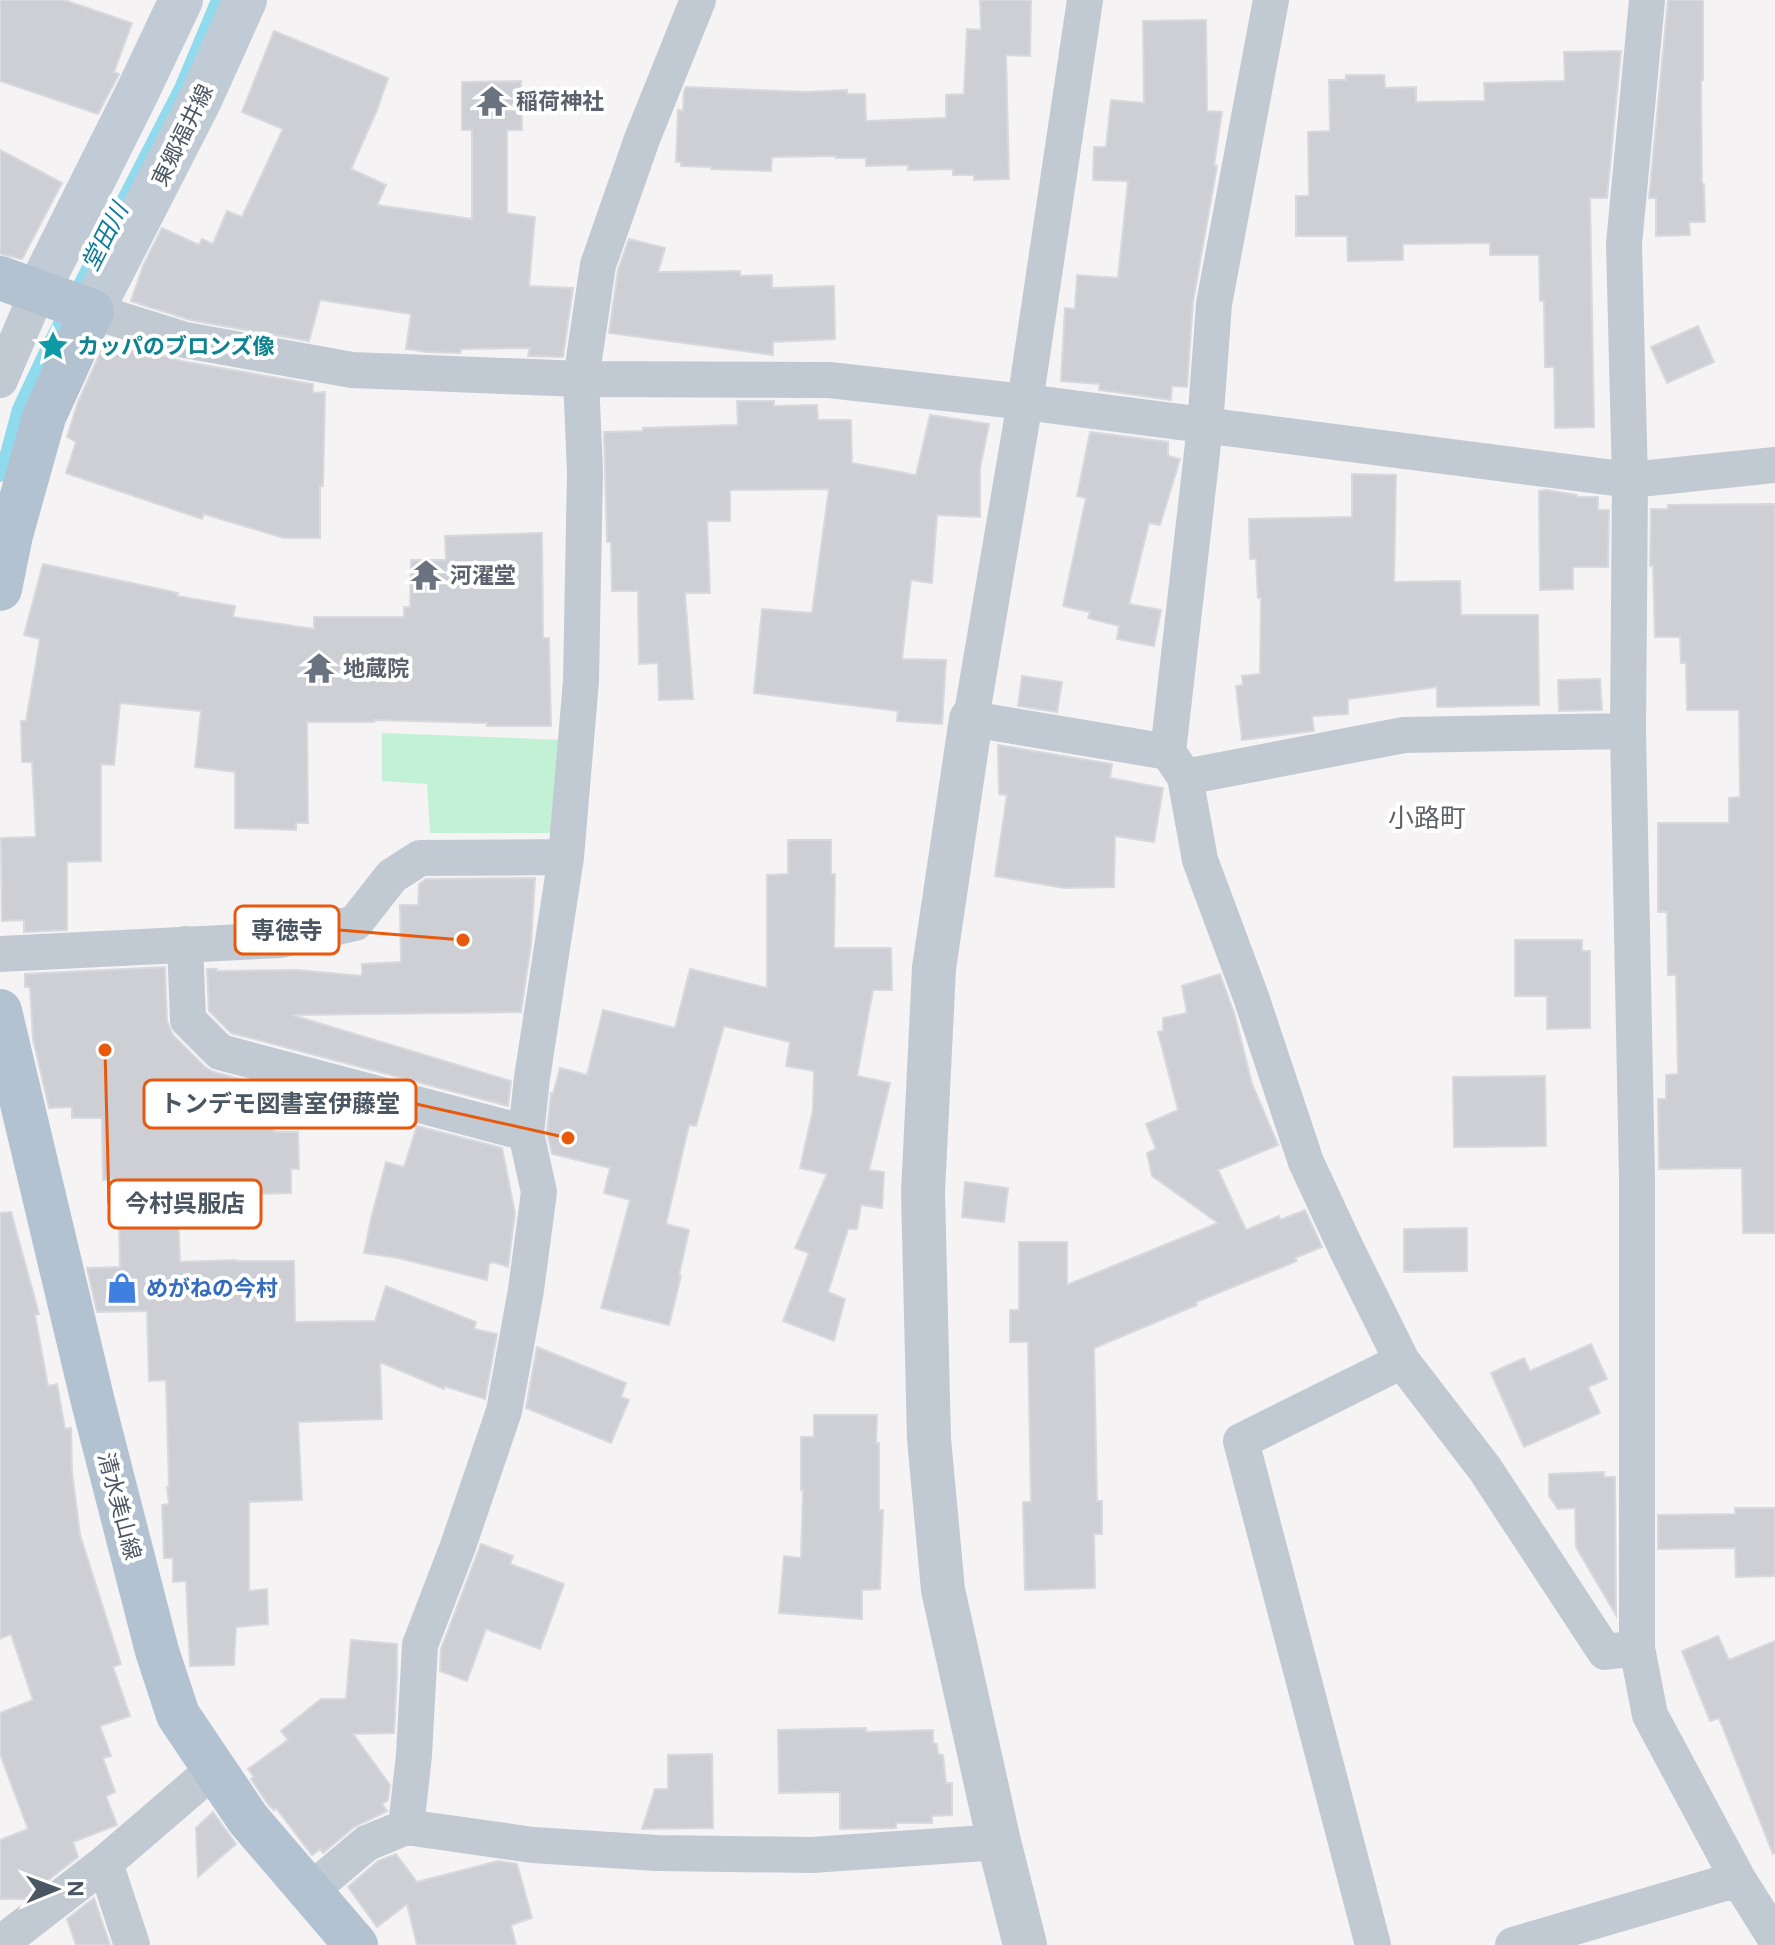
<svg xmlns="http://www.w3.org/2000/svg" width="1775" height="1945" viewBox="0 0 1775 1945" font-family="'DM Sans','Noto Sans JP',sans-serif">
  <rect width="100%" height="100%" fill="#f5f3f3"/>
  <path fill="#c3f1d5" d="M382,733L566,740L558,833H430L427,784L382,781Z"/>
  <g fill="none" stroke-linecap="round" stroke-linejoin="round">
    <path stroke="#90daee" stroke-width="12" d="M0,476L18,409L49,343L180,88L217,0"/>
  </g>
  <path fill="#cdcfd5" stroke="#d7d9de" stroke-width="2" d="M0,0H64L132,23L114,72L119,74L98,114L0,81Z
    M980,0H1031L1030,56L1006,55L1009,179L974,180V175H953V169L908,170V165L866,166V158H836V156L772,157L771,171L711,169V167L681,166V162H676L678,110L683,111L684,92L686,87L805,92L847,90V94H865L866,121L946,118V95L964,94L967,29L981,30Z
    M1668,0H1703V80H1701L1702,184H1704L1705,222H1689L1690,235L1656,236V198H1649Z
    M1206,20L1207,111L1222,112L1214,165L1217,166L1193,302L1187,387L1172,386L1171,400L1099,390L1100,384L1061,381L1065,308L1075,309L1077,275L1118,278L1128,181L1093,180L1094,147H1106L1111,100L1144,103L1143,21Z
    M274,31L388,78L377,110L351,169L386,185L377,205L472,219V130H462V82L521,81L522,130H507V213L535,217L529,286L573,288L563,357L528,356L530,348L461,349L460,353L427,352L406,349L411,314L320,300L309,341L190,320L131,301L143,266L162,228L199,245L202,239L213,244L227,211L242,217L283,129L242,112Z
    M1621,51L1607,198H1590L1594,427L1555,428L1554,367H1545L1544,301H1540L1539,255H1490V243L1403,244V260L1348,261L1347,236H1296V196H1309L1308,132L1330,131L1329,80H1346V75H1384L1385,88L1416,87V102L1485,101L1484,83L1565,81L1564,52Z
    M0,150L62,183L22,259L0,254Z
    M629,239L665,248L658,272L740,271V276L772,275V288L834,286L835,339L773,342V355L609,333L618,270Z
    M1698,326L1714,362L1667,383L1651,347Z
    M118,341L181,361L313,384V393L325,392L323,486H320V538H284L204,514L202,519L66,473L76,442L67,437L78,402L105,342L116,345Z
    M737,401H774V406L817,405L818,420H851L852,463L916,475L930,415L989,424L980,468V517L937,515L932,583L911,580L902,659L946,660L942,724L897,721L898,711L754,693L762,609L812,613L829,489L730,490V521H707L710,593H685L693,699L659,700L658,663L639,664L638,591H612L611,542H607L604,432L643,431V428L738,425Z
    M1090,432L1168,442V456L1180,459L1160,525L1149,523L1129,604L1161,610L1154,646L1117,639L1119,626L1088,618L1090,612L1063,606L1086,498L1077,496Z
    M1352,474L1396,475L1394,582L1460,581L1461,615H1538L1539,705L1437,707V687L1348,699V714L1312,716L1314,731L1242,740L1236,686L1243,685L1242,676L1260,674L1261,598H1258L1256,559H1250L1249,519L1352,517Z
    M1547,490L1577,495V497H1598V510H1609L1608,567H1573V589L1540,590L1539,491Z
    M1775,504V1233H1743L1742,1168L1659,1169L1658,1099H1666V1075L1678,1074L1676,975H1668L1667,912H1658V823H1729V798L1740,797L1739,710H1687L1686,663H1681L1680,637H1655L1653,566H1650L1651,509H1668V505Z
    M542,533L543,638H549L551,726H487V723L374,720V722H307L308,823H296V830L235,828V772L195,767L201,711L120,703L114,765L101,764V861L67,862V930L24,932V920L2,921L1,838L36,837L32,762H22L21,721H26L40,639L24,635L43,564L178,593L177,596L235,606L233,617L314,629V617H404V607H410L411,560H446L445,536Z
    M1022,676L1062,682L1057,712L1018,706Z
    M1600,679L1602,710L1559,711L1558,680Z
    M998,745L1112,764L1110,778L1163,788L1154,842L1115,836L1114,887L1064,888L995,876L1007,795L999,794Z
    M788,840H831V874H835L834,948H891L892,990H873L857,1076L890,1083L869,1170L884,1172L882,1208L861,1205L857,1229H848L828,1292L845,1299L834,1341L783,1321L809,1253L795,1248L827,1174L800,1168L813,1110L814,1071L786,1066L790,1042L724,1026L696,1126L689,1125L666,1224L689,1230L679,1275L681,1276L669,1325L601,1308L630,1200L604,1193L610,1168L552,1154L547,1132L551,1093L553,1094L560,1068L587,1075L603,1010L675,1028L690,969L767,988V875L788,874Z
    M535,878L531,945L521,1012L292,1015L511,1081L508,1106L231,1033L209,1011L207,969H217V971L297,970L362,976V964L401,962L400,905H418L419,884L426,879Z
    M1515,940H1582V951H1590V1028L1547,1029V996H1515Z
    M165,967L167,1021L173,1035L205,1067L214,1072L281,1090L274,1132H298L299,1169H291V1193L250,1194V1183L177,1185L180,1262L235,1260V1261H294L295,1322L375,1321L386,1286L476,1322L474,1329L497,1334L485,1399L444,1386V1389L380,1362L382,1419L298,1422L302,1500L249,1502V1591L267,1589L268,1624L236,1627L234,1665L190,1666L186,1581L173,1582V1558H164L162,1505L169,1504L167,1487H169L166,1380L149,1381L147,1311L97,1312L87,1268L120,1267L118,1179L103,1180L102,1118H72V1107L49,1108L33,1039L30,987H25V974Z
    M1220,974L1235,1016L1252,1084L1278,1145L1218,1170L1246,1230L1279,1216L1280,1220L1305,1210L1322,1247L1295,1258L1297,1261L1196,1302L1197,1305L1094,1348L1097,1501H1102V1534H1094L1095,1588L1025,1590L1023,1502H1031L1028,1342H1010V1310H1019V1242H1067V1285L1218,1223L1152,1176L1147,1153L1156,1149L1146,1124L1178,1110L1158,1032L1163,1031V1018L1187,1013L1182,986Z
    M1545,1076L1546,1146L1454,1147L1453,1077Z
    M417,1126L502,1148L515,1213L508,1267L493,1262L489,1264L487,1280L398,1258L364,1253L371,1219L386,1162L404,1167Z
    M965,1182L1008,1188L1004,1222L962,1217Z
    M11,1212L39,1314L35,1315L48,1386L57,1384L65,1429L71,1428L72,1471L80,1535L121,1664L113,1667L130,1716L100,1726L111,1756L103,1758L115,1792L106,1796L117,1825L73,1842L78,1857L24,1899H0V1840L28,1829L0,1754V1713L33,1700L11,1634L0,1639V1213Z
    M1467,1228V1271L1404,1272V1229Z
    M1591,1344L1607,1379L1588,1387L1600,1413L1524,1447L1491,1373L1524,1358L1530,1371Z
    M537,1347L626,1383L621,1397L629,1400L611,1443L526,1408Z
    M814,1415H877L876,1443H879V1510H883L880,1589L862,1590V1619L779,1613L784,1556L801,1558L803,1490H801V1437H814Z
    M1604,1472V1477H1615L1616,1615L1576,1547L1575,1508L1558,1509L1549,1496V1474Z
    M1735,1508H1775V1576L1736,1577L1735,1548L1658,1549V1515L1735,1514Z
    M481,1544L513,1556L510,1564L564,1584L540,1649L486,1629L467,1681L440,1671L441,1649Z
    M1718,1636L1729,1660L1775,1641V1853L1773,1854L1719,1718L1710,1721L1682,1651Z
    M351,1640L397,1644V1674L394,1733L353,1734L390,1785L388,1800L382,1804L387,1811L354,1827L323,1853L320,1849L312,1855L276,1808L274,1810L268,1804L251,1779L254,1777L248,1769L288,1740L281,1731L321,1699H346Z
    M866,1728V1732L933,1730V1743L937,1744L938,1754L943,1755L946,1783H952V1815L932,1816V1823H896V1828L840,1829V1792L779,1793L778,1730Z
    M712,1754L713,1828L642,1829L655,1789H668V1755Z
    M213,1812L236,1844L198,1877L196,1828Z
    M396,1854L417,1882L498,1861L517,1864L532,1918L511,1925L516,1945H417L407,1904L377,1927L348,1887L378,1861Z
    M94,1898L110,1945H76L67,1919Z"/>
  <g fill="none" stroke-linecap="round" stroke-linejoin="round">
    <path stroke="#c1cad2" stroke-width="36" d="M1085,0L1025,402L971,719L1168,752
      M1271,0L1214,304L1205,426L1168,752L1185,777L1200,860L1251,997L1306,1162L1346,1248L1402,1361L1485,1469L1605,1652L1637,1648
      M1647,0L1624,244L1630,480L1628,731L1637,1179V1648L1650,1715L1738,1879L1775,1938
      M92,311L185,340L352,370L581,379L829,380L1025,402L1630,480L1775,465
      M0,380L38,291
      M1185,777L1404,735L1628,731
      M185,944L188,1020L220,1052L526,1133
      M0,954L281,940L355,923L392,876L420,858L566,857
      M406,1827L414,1755L420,1645L458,1546L504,1411L526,1290L539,1192L526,1133L532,1078L566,857L581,681L585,471L581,379L598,265L642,139L698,0
      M105,1863L132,1945
      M310,1891L367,1843L406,1827L533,1845L657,1853L812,1855L999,1842
      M0,1944L105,1863L213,1770
      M1373,1945L1241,1441L1402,1361
      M1513,1945L1738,1879"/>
    <path stroke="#c1cad2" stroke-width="44" d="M971,719L934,968L923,1192L929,1439L943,1590L999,1842L1025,1945"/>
    <path stroke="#c1cbd6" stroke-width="44" d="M38,291L137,93L181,0
      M92,311L200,100L245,0"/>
    <path stroke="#b3c2d1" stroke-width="44" d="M0,278L92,311L44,417L11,535L0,589
      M0,1011L93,1402L157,1651L178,1715L248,1819L356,1945"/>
  </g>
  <defs>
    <symbol id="temple-bare" viewBox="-9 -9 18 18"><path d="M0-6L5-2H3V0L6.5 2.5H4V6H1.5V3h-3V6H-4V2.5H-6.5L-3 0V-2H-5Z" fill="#6b7280" stroke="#fff" stroke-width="2.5" paint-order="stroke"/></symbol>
    <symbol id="sight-bare" viewBox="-9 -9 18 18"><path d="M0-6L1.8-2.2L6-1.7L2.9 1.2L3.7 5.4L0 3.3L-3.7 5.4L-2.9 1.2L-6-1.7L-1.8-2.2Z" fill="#0f9aa8" stroke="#fff" stroke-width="2.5" paint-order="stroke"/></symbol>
    <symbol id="shop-bare" viewBox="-9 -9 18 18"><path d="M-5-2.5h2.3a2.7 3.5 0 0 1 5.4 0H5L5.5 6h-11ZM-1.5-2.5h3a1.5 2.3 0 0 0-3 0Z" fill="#3f7fe0" stroke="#fff" stroke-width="2.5" paint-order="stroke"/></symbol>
  </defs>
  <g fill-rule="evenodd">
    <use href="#temple-bare" x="470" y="79" width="44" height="44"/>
    <use href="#sight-bare" x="31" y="324" width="44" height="44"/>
    <use href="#temple-bare" x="404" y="553" width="44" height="44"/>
    <use href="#temple-bare" x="297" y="646" width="44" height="44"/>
    <use href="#shop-bare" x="100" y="1266" width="44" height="44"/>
  </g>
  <g text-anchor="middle" stroke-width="8" stroke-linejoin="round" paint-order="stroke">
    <g font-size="22" font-weight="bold" fill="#5b616d" stroke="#fff" text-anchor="start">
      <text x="516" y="109">稲荷神社</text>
      <text x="450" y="583">河濯堂</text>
      <text x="343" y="676">地蔵院</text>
    </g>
    <g font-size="22" fill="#4a5661" stroke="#fff">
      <text transform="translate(182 135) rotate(-64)" y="8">東郷福井線</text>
      <text transform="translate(120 1506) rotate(75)" y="8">清水美山線</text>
    </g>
    <g font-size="22" font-weight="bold" fill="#0d838f" stroke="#fff" text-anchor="start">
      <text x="77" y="354">カッパのブロンズ像</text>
    </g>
    <g font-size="22" font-weight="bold" fill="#366cbe" stroke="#fff" text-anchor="start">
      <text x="146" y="1296">めがねの今村</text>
    </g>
    <g font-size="24" font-style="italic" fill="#0c7c9b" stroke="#fff">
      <text transform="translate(105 237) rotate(-63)" y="8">堂田川</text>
    </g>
    <g font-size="26" fill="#5f6368" stroke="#fff">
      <text x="1427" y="827">小路町</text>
    </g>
  </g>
  <path fill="none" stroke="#e8590c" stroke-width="3" d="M463 940L339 930M568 1138L416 1104M105 1050L109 1204"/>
  <g fill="#e8590c" stroke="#fff" stroke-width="3">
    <circle cx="463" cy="940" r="8"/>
    <circle cx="568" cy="1138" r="8"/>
    <circle cx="105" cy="1050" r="8"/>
  </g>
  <g fill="#fff" stroke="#e8590c" stroke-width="3">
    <rect x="235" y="906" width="104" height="48" rx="8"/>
    <rect x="144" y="1080" width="272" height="48" rx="8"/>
    <rect x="109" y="1180" width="152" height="48" rx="8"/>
  </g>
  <g font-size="24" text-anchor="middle" font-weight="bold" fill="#4a5661">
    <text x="287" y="939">専徳寺</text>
    <text x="280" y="1112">トンデモ図書室伊藤堂</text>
    <text x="185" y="1212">今村呉服店</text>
  </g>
  <g transform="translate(56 1889) rotate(89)" stroke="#ffffff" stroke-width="6" paint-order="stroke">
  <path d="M0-6L14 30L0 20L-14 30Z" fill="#4a5661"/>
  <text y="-12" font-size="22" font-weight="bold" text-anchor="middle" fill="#4a5661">N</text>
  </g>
</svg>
